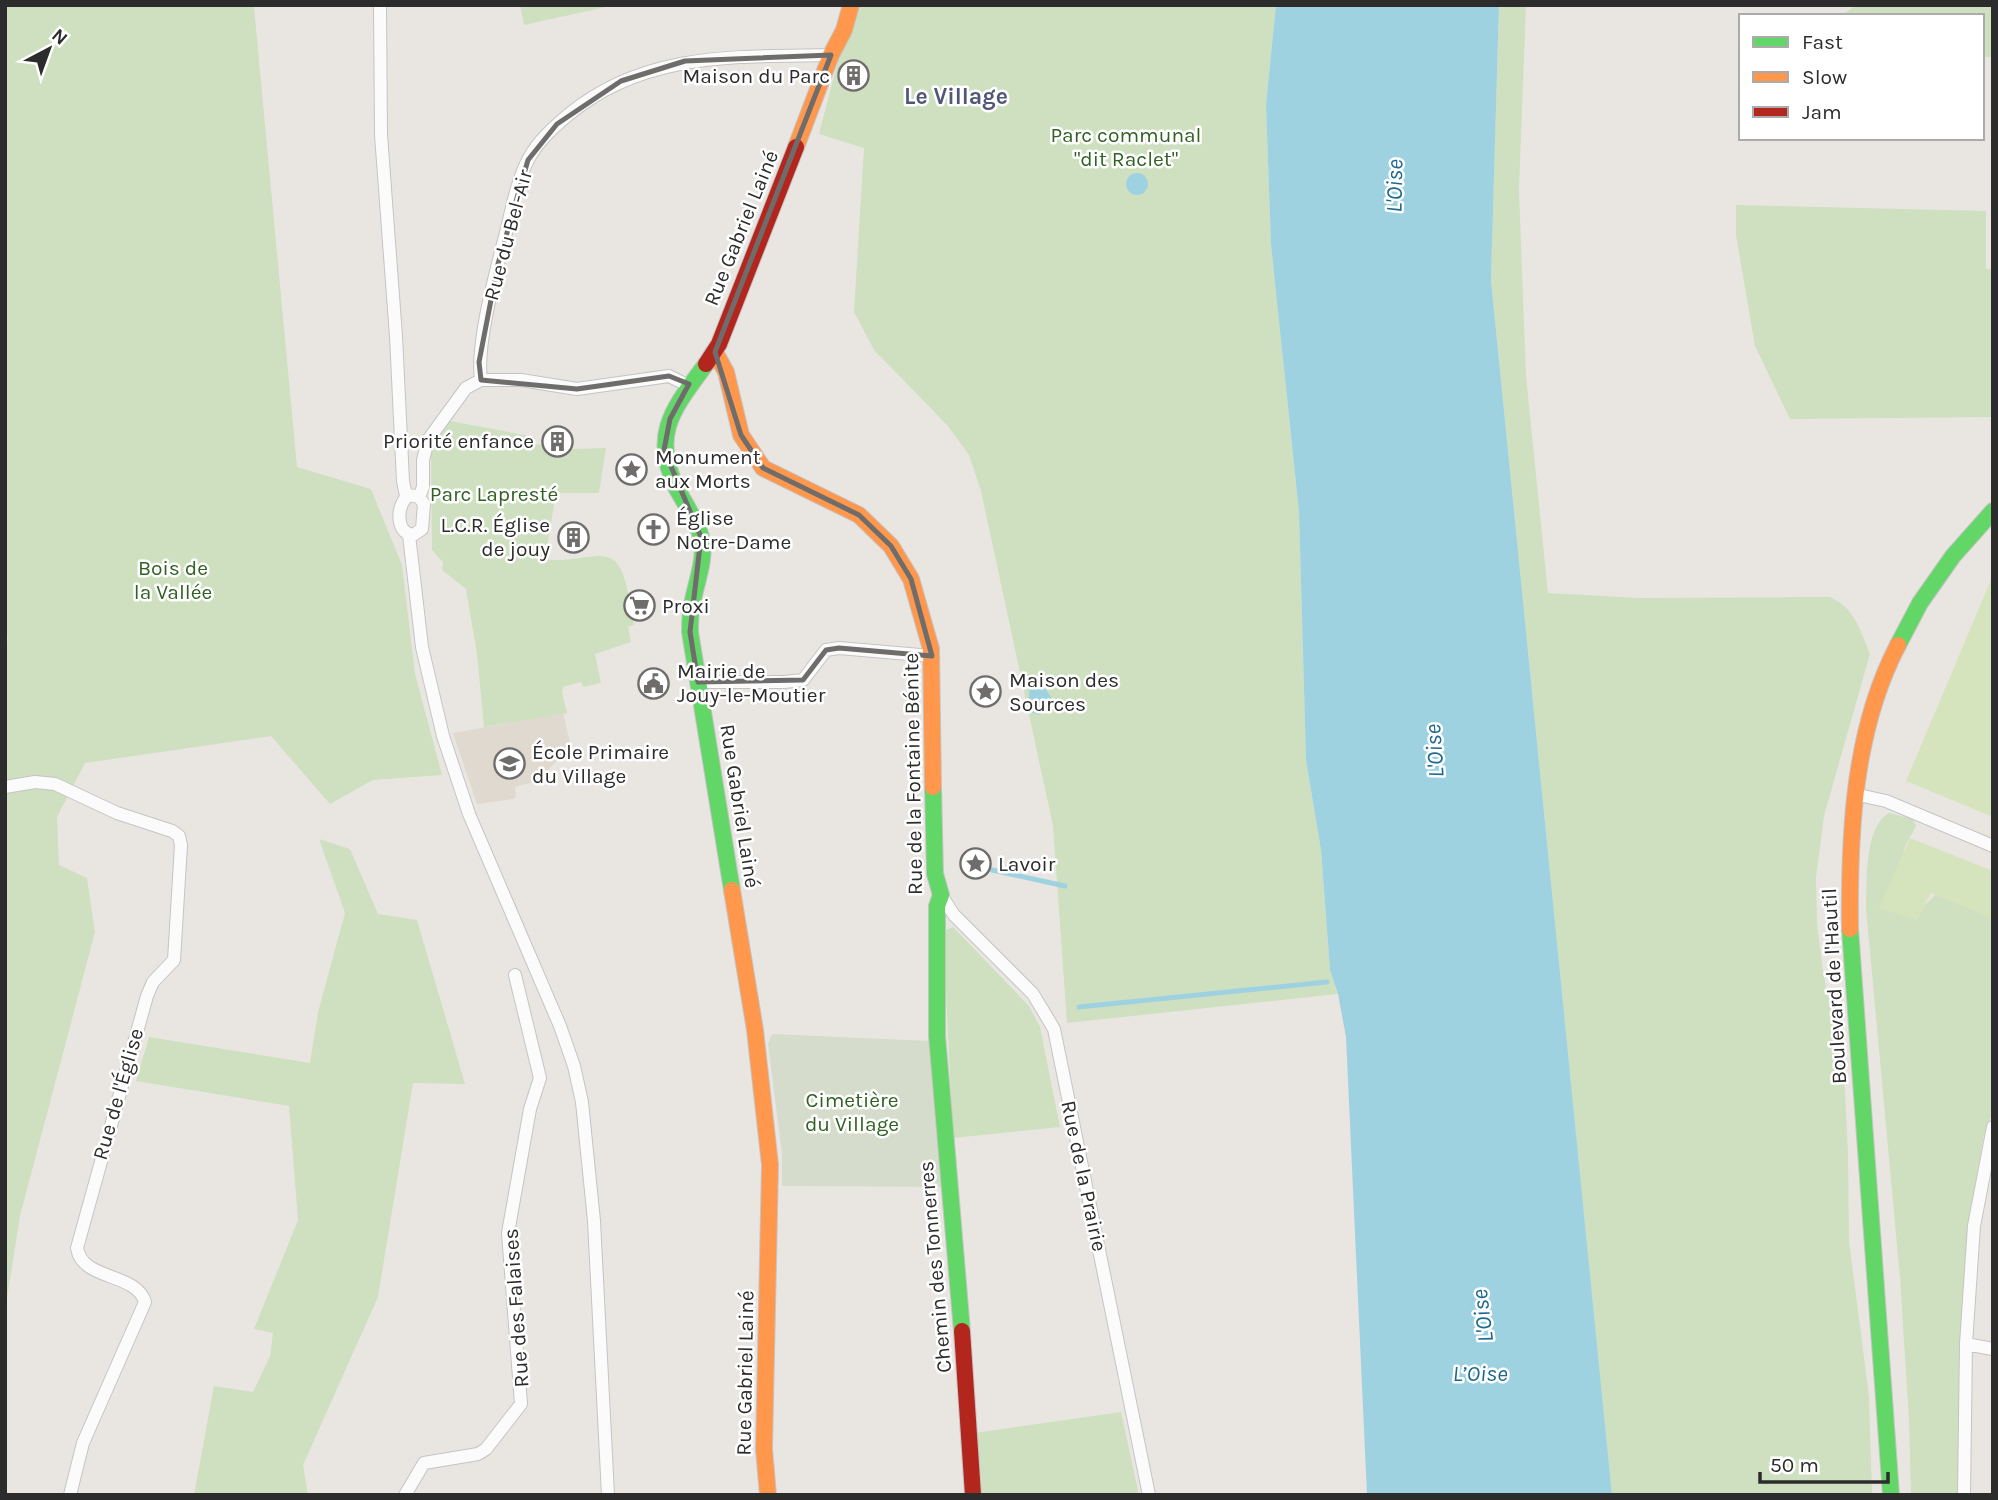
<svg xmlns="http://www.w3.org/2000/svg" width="1998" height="1500" viewBox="0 0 1998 1500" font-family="Karla,sans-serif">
  <rect width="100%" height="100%" fill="#e9e6e2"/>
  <path fill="#dfd9cf" d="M563,713L571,746L537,781L515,787L516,796L514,799L477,804L453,733Z"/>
  <path fill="#cee0bf" d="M6,5H353L254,7L297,467L371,489L402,565L415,674L442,775L373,780L330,804L271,736L85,763L57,817L59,865L87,878L95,932L20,1216L5,1311V648L8,639L5,626Z
    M520,5H615L524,25Z
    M861,5H1276L1266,104L1271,245L1299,512L1306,760L1321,850L1330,970L1338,994L1067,1023L1053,826L981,491L969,455L947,425L874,350L854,312L864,148L819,134L841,49Z
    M1499,5H1526L1519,190L1526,376L1548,593L1640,598L1830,597C1855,608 1860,630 1870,654L1824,816L1816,878L1817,923L1823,972L1844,1070L1848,1153L1849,1241L1869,1396L1872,1495H1612L1491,280Z
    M1856,5L1885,7L1888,5H1993V57H1982V16H1841Z
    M1736,205L1986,211V269H1993V417L1790,419L1755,346L1736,235Z
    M450,421L535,437V444L570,451L571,449L606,448L599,493H556L547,547L549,560C597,562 619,535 629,599L626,602L628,612L632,614L634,625L628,627L631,642L595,654L601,683L583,687L581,682L563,687L562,693L567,713L484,727L477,654L466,589L442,570L443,562L432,550L431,451L438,434Z
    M1889,813L1913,819L1916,825C1913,836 1904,842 1903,855C1902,867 1916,896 1921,909L1938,892L1993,911V1111L1984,1135L1968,1225L1959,1495H1911L1909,1421L1900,1278L1866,908C1867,881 1864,827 1889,813Z
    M319,839L350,849L378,914L417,920L465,1084L413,1083L378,1297L303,1465L308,1495H194L214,1386L253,1392L270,1356L273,1333L254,1329L298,1220L289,1106L136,1081L149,1037L310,1063L318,1012L345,913Z
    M953,927L1029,1006L1040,1027L1060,1127L953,1138L943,931Z
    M1121,1412L1139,1495H979L975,1433Z"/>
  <path fill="#d6dccb" d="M772,1034L931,1041L945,1187L782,1186V1154L768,1044Z"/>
  <path fill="#d6e4bd" d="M1993,575V817L1906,781Z
    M1910,838L1993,871V919L1931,893L1917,920L1879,908Z"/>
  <path fill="#9fd2e1" d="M1276,5H1499L1491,280L1612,1495H1367L1346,1037L1338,994L1330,970L1321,850L1306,760L1299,512L1271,245L1266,104Z
    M1126 184a11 11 0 1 1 22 0a11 11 0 1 1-22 0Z
    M1035,680L1040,681L1053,700L1047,709L1039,715L1033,713L1028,708L1030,684Z"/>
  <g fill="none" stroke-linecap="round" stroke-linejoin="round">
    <path stroke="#9fd2e1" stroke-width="5" d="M992,870L1065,886
      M1079,1007L1327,982"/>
    <defs>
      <path id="street" d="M380,5L381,135L396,336L403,481L406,496
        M481,380C476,346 494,279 503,244C511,216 515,184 529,158C539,140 553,128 568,115C645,51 737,57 831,55
        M481,380H521L577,389L669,376L689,386
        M409,495L419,497L424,504L422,529L413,535C395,533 396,504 409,495Z
        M419,497L423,487V460L428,440L466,388L481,380
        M409,535L422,647L443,736L469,814L560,1026L574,1066L582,1102L594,1221L608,1495
        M698,682H784L803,680L826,650L839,648L932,656
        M5,787L35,782L55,784L117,813L172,831L179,836L181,845L174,960L153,982L147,996L77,1248C82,1281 136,1272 145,1302L83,1443L70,1495
        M1854,794L1886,801L1993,846
        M941,895L954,915L1033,994L1054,1029L1149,1495
        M1966,1344L1993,1349
        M405,1495L424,1463L478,1454L486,1449L521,1404L508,1233L530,1109L540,1078L515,975
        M1964,1495L1966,1344L1974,1226L1993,1127"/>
      <path id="fast" d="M706,364C674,408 650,434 677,489C685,504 697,521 701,537C707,558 695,585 692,605C690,614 690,623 690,632L732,890
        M1898,645L1920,603L1953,556L1993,511
        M933,787L935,874L941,895L937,906V1036L962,1331
        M1850,929L1891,1495"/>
      <path id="slow" d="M796,147L831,55L844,30L851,5
        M715,352L726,372L741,435L763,468L859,515L891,546L911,579L931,649L933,787
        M732,890L755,1030L770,1165L764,1449L768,1495
        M1850,929C1849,834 1853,731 1898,645"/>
      <path id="jam" d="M706,364L719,344L796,147
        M962,1331L973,1495"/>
    </defs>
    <use href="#street" stroke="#c5c4c4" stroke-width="14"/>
    <use href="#fast" stroke="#c5c4c4" stroke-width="18"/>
    <use href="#slow" stroke="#c5c4c4" stroke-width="18"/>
    <use href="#jam" stroke="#c5c4c4" stroke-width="18"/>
    <use href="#street" stroke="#fcfbfb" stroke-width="12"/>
    <use href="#fast" stroke="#63d668" stroke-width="16"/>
    <use href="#slow" stroke="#ff974d" stroke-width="16"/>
    <use href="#jam" stroke="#b3261e" stroke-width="16"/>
  </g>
  <path fill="none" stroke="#6e6d6c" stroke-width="5" stroke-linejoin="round" d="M831,55L715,352L741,435L763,468L859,515L891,546L911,579L932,656L839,648L826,650L803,680L698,682L690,632L701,537L664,450L670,419L689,384L669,376L577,389L481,380L479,362L498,264L528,160L557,124L621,81L685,61Z"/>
  <defs>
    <symbol id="building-ring" viewBox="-11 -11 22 22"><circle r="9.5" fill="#fff" stroke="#6e6d6c" stroke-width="1.5"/><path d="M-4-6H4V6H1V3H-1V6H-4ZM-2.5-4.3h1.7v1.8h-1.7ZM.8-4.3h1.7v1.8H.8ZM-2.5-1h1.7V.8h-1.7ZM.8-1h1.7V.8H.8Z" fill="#6e6d6c"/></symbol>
    <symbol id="sight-ring" viewBox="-11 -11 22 22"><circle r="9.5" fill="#fff" stroke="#6e6d6c" stroke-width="1.5"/><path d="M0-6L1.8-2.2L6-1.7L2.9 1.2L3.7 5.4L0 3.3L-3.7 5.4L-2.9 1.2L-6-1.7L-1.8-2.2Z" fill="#6e6d6c"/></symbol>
    <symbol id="church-ring" viewBox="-11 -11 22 22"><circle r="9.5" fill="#fff" stroke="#6e6d6c" stroke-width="1.5"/><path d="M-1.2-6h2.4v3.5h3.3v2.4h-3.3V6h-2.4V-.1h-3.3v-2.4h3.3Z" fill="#6e6d6c"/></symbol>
    <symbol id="supermarket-ring" viewBox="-11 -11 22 22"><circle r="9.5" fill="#fff" stroke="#6e6d6c" stroke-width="1.5"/><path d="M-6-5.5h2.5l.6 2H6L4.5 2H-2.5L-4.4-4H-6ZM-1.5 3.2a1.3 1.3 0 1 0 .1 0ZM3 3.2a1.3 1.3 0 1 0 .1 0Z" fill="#6e6d6c"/></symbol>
    <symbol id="civic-ring" viewBox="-11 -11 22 22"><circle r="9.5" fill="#fff" stroke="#6e6d6c" stroke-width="1.5"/><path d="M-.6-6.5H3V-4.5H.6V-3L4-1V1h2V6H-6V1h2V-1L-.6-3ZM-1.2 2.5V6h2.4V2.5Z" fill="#6e6d6c"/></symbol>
    <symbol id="school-ring" viewBox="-11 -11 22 22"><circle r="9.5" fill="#fff" stroke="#6e6d6c" stroke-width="1.5"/><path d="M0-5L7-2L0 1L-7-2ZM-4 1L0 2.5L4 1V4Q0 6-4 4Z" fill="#6e6d6c"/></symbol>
  </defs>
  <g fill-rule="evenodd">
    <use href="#building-ring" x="836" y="58" width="35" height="35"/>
    <use href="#building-ring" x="540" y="424" width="35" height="35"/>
    <use href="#sight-ring" x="614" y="452" width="35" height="35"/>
    <use href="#church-ring" x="636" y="512" width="35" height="35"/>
    <use href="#building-ring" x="556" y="520" width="35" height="35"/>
    <use href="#supermarket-ring" x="622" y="588" width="35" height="35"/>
    <use href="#civic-ring" x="636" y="666" width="35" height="35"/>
    <use href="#sight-ring" x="968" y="674" width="35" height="35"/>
    <use href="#school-ring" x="492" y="746" width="35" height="35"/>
    <use href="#sight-ring" x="958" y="846" width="35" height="35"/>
  </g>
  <g text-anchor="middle" stroke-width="5" stroke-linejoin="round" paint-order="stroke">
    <g font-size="21" fill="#2c2c2c" stroke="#fff" text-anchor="start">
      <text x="830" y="83" text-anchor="end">Maison du Parc</text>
      <text x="534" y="448" text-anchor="end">Priorité enfance</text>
      <text x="655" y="464">Monument<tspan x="655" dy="24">aux Morts</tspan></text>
      <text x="676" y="525">Église<tspan x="676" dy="24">Notre-Dame</tspan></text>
      <text x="550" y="532" text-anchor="end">L.C.R. Église<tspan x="550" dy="24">de jouy</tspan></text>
      <text x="662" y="613">Proxi</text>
      <text x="677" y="678">Mairie de<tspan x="677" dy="24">Jouy-le-Moutier</tspan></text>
      <text x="1009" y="687">Maison des<tspan x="1009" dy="24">Sources</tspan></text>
      <text x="532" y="759">École Primaire<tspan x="532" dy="24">du Village</tspan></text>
      <text x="998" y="871">Lavoir</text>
    </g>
    <g font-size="21" fill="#316123" stroke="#fff">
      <text x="1126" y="142">Parc communal<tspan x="1126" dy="24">"dit Raclet"</tspan></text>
      <text x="494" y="501">Parc Lapresté</text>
      <text x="173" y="575">Bois de<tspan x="173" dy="24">la Vallée</tspan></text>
      <text x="852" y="1107">Cimetière<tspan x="852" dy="24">du Village</tspan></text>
    </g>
    <g font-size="21" fill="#2c2c2c" stroke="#fff">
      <text transform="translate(741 228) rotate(-68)" y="7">Rue Gabriel Lainé</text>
      <text transform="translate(508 235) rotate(-75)" y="7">Rue du Bel-Air</text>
      <text transform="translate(913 774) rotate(-91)" y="7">Rue de la Fontaine Bénite</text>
      <text transform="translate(740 806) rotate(81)" y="7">Rue Gabriel Lainé</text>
      <text transform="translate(1834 986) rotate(-93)" y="7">Boulevard de l'Hautil</text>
      <text transform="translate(118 1094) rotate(-74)" y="7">Rue de l'Église</text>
      <text transform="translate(1084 1176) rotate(78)" y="7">Rue de la Prairie</text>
      <text transform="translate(935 1267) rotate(-95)" y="7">Chemin des Tonnerres</text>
      <text transform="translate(516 1308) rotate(-94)" y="7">Rue des Falaises</text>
      <text transform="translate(745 1373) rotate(-89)" y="7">Rue Gabriel Lainé</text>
    </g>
    <g font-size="23" font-weight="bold" fill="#515877" stroke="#fff">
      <text x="956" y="104">Le Village</text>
    </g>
    <g font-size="23" font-style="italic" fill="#1d698e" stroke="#fff">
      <text transform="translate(1394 186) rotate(-89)" y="8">L'Oise</text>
      <text transform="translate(1434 751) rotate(-94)" y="8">L'Oise</text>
      <text transform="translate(1482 1316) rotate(-97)" y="8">L'Oise</text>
      <text x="1480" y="1381">L’Oise</text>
    </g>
  </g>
  <rect width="1998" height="1500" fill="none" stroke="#2c2c2c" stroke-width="14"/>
  <rect x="1739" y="14" width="245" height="126" fill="#ffffff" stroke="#ababab" stroke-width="2"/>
  <rect x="1753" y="37" width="35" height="10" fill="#63d668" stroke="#ababab" stroke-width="2"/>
  <text x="1802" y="49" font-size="21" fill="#2c2c2c">Fast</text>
  <rect x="1753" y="72" width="35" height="10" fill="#ff974d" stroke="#ababab" stroke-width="2"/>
  <text x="1802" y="84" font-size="21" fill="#2c2c2c">Slow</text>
  <rect x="1753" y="107" width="35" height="10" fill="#b3261e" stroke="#ababab" stroke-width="2"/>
  <text x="1802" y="119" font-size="21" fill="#2c2c2c">Jam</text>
  <g transform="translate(49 49) rotate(41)" stroke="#ffffff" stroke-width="5" paint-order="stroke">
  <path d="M0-5L12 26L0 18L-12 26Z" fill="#2c2c2c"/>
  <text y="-10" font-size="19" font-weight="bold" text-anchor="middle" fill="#2c2c2c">N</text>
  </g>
  <path d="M1760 1472v10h128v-10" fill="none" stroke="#2c2c2c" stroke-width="3.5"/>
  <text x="1770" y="1472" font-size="21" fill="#2c2c2c" stroke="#ffffff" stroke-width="5" paint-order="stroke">50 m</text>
</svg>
